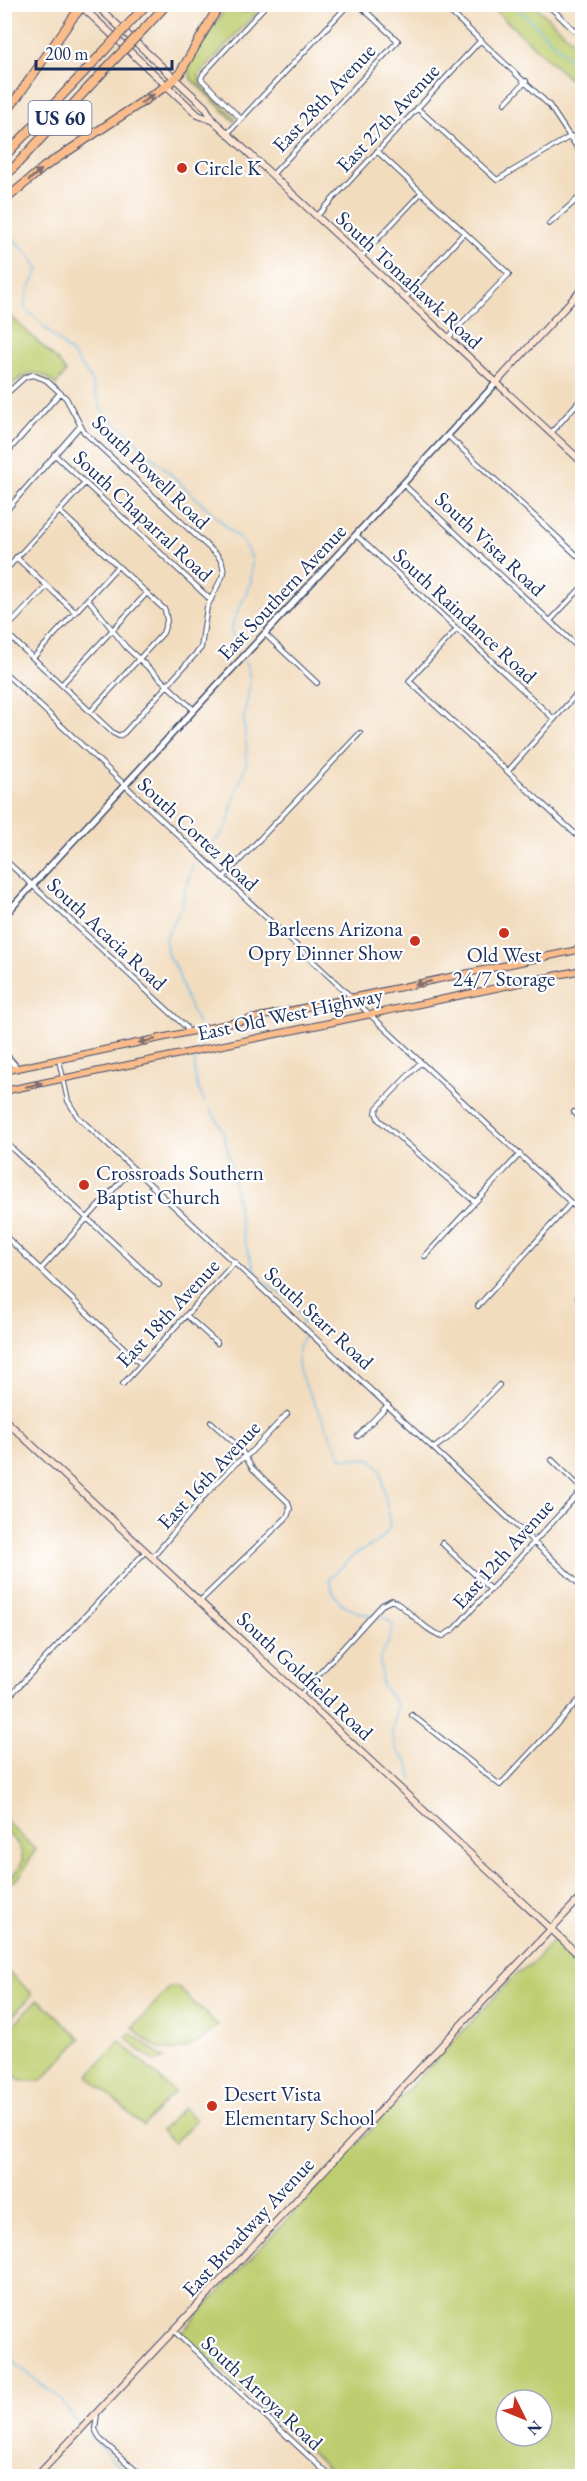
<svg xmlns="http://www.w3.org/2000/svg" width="587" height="2481" viewBox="0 0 587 2481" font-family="'EB Garamond',serif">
  <rect width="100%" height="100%" fill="#fff"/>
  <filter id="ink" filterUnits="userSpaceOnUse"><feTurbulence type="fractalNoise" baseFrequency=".0167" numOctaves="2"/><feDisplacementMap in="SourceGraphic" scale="12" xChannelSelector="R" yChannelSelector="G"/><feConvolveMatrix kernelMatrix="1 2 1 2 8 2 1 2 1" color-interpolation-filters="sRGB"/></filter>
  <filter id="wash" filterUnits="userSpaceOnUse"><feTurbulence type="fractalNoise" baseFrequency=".008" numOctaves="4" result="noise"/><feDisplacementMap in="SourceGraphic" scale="24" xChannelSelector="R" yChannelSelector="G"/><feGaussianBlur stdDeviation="1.35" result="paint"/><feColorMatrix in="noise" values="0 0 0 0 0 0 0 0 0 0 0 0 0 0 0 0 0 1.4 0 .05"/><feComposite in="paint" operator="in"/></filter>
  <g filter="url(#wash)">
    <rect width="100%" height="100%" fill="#f2dcbe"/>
    <path fill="#becd70" stroke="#6c7e67" stroke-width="1.5" fill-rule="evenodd" d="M227,5H245L242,11L246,13L257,5H263L199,75L200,84L235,117V122L191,79L188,69L196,51L209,35Z
      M489,5H534L582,49V95L578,87Z
      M5,311L57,360L66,372L56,385C37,367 29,372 10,385L5,382Z
      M5,1820L36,1850C24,1863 26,1880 5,1884V1878C19,1875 27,1860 19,1846C16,1840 9,1836 5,1831Z
      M554,1939L582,1964V2476H336L181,2333L517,1973L533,1963ZM506,2400H542V2436H506Z
      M5,1969L31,1992V1996L5,2024Z
      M170,1987H177L218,2025C191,2055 160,2061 133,2027Z
      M40,2000L81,2039L41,2081H21L5,2068V2034L36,2001Z
      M130,2033L164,2058L156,2062L140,2051L126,2037Z
      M120,2041L174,2092L143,2126L88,2076Z
      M183,2108L196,2120L174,2143L161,2131Z"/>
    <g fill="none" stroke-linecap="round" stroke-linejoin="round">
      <path stroke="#6abbe5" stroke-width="1.5" d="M514,4L582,71
        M4,229L30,256L39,270L29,288L24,307L74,356L90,378L101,409L242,541L252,558L251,582L234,620L231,631L235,644
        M206,850C231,825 227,828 235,795C237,784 244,774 246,764C249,749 244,736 244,722C244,699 256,686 245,662
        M194,862L185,889L181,909L165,938L168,956L177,969L184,993L199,1026
        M199,1047V1031
        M197,1052C192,1071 195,1085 205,1102
        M210,1109C214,1116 221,1124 223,1133C238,1178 234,1227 256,1271C267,1293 296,1292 303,1324
        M304,1329C305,1336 303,1338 300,1344C296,1355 298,1366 301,1376L342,1458L372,1459L381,1471L390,1527L381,1540L355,1554L329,1579C335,1612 362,1613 389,1620L393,1626L389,1641L380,1657L382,1685L397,1705L392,1734L396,1748L409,1764L412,1780
        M4,2350L17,2365L60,2399L78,2424
        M87,2433L127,2475L133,2476"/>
    </g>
  </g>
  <g filter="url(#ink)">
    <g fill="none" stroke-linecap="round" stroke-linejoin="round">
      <defs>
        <path id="minor" d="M442,4L549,105L582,155
          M547,4L582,38
          M505,103L526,81
          M417,108L497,180L571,136
          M241,119L201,79L203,74L267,4
          M228,133L349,4
          M377,151L509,274L448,338
          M272,175L398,41L358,4
          M317,216L481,40
          M549,224L582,195
          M361,257L421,193
          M405,298L464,233
          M4,385L10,390
          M4,396L25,377L33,375L46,380L66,398L84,432L218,556L222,562L224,573L207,607L201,648L124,733L119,736L113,733L4,631
          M551,433L582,398
          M448,436L582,560
          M54,454L211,600
          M4,456L60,393
          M403,484L582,651
          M59,511L165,610L167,621L163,633L90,712
          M4,513L80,426
          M356,535L554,719
          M16,557L75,612
          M4,572L85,483
          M88,599L126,647L194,710
          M550,621L582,587
          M457,629L409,681L582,840
          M4,631L47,586
          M265,634L317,683
          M33,658L118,566
          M4,672L582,1213
          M62,684L147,593
          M508,771L582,688
          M4,859L186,1027L188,1032
          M223,878L360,733
          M59,1060L68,1101L78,1117L582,1587
          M421,1062L377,1108L376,1113L379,1120L475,1202
          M574,1112L582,1121
          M4,1141L159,1285
          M4,1235L141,1364
          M425,1256L520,1154
          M41,1269L133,1168
          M582,1288L578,1297L582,1308
          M478,1306L571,1203
          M186,1315L217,1343
          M123,1384L235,1262
          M358,1436L388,1405
          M434,1448L448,1438L499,1385
          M552,1460L582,1489
          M442,1543L491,1590
          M153,1557L207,1493L236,1463L249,1454L287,1414
          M200,1601L287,1517L290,1509L288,1502L252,1468L240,1448L211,1422
          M300,1695L382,1605L392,1600C410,1610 424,1631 443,1636L454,1629L582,1490
          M4,1702L146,1551
          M412,1715L500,1785L582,1697
          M174,2331L330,2476
          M97,2414L95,2429L100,2439L142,2476"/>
        <path id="tertiary" d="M4,916L496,383
          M4,1053L17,1068"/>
        <path id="secondary" d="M79,4L198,115L214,121L228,134L582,462
          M95,4L205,107L214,121
          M496,383L582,289
          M4,1419L582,1958
          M37,2476L582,1896"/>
        <path id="primary" d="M4,1071L582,949
          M4,1091L582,970"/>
        <path id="motorway" d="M134,18L147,4
          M144,29L167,4
          M4,116L74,16L85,4
          M4,157L106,49
          M4,178L116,58
          M4,201L44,167L166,86L180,73L220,4"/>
      </defs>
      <use href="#minor" stroke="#3b496c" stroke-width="6"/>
      <use href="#tertiary" stroke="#3b496c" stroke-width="8"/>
      <use href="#secondary" stroke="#3b496c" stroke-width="8"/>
      <use href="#primary" stroke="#3b496c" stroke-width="8"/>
      <use href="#motorway" stroke="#3b496c" stroke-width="10"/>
      <use href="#minor" stroke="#fff" stroke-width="4"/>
      <use href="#tertiary" stroke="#fff" stroke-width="5"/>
      <use href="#secondary" stroke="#fde4d1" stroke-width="6"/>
      <use href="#primary" stroke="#fabc8b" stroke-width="6"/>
      <use href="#motorway" stroke="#fabc8b" stroke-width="8"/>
      <defs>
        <path id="motorway-bridge" d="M106,49L134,18
          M116,58L144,29"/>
      </defs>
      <use href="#motorway-bridge" stroke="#3b496c" stroke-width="10" stroke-linecap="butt"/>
      <use href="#motorway-bridge" stroke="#fabc8b" stroke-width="8"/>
    </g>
    <defs><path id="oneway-solid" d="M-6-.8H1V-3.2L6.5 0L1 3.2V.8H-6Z" transform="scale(1.5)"/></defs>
    <g fill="#7f6e72">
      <use href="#oneway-solid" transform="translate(147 99) rotate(-34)"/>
      <use href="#oneway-solid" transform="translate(35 175) rotate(-40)"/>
      <use href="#oneway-solid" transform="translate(423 983) rotate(168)"/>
      <use href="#oneway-solid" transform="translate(147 1041) rotate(168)"/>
      <use href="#oneway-solid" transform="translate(34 1085) rotate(-12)"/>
    </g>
  </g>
  <g fill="#c8321e" stroke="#fff" stroke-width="2">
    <circle cx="182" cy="168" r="6"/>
    <circle cx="504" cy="933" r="6"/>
    <circle cx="415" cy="941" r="6"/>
    <circle cx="84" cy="1185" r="6"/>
    <circle cx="212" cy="2106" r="6"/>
  </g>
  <g text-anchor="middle" stroke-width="4.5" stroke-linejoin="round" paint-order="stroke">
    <rect fill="#fff" stroke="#5f6d8e" stroke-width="1.5" x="28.5" y="101" width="63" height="34" rx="4.5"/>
    <g font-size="20" font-weight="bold" fill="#1b2f5e">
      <text x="60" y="125">US 60</text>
    </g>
    <g font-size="21" fill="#1b2f5e" stroke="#fff">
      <text transform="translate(324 98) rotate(-47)" y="7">East 28th Avenue</text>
      <text transform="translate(388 118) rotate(-47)" y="7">East 27th Avenue</text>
      <text transform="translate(409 280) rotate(43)" y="7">South Tomahawk Road</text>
      <text transform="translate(151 472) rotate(44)" y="7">South Powell Road</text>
      <text transform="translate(143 516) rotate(43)" y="7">South Chaparral Road</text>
      <text transform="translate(490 544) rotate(43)" y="7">South Vista Road</text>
      <text transform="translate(282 592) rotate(-47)" y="7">East Southern Avenue</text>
      <text transform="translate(465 616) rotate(43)" y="7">South Raindance Road</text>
      <text transform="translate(198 834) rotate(43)" y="7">South Cortez Road</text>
      <text transform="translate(107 934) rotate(43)" y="7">South Acacia Road</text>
      <text transform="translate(290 1014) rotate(-12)" y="7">East Old West Highway</text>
      <text transform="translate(168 1313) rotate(-47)" y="7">East 18th Avenue</text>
      <text transform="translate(319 1318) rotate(43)" y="7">South Starr Road</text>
      <text transform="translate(209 1475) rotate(-47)" y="7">East 16th Avenue</text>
      <text transform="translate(503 1554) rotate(-48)" y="7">East 12th Avenue</text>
      <text transform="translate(305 1676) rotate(43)" y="7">South Goldfield Road</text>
      <text transform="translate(248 2227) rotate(-47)" y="7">East Broadway Avenue</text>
      <text transform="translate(262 2393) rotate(43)" y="7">South Arroya Road</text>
    </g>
    <g font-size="21" fill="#1b2f5e" stroke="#fff" text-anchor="start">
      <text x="194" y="175">Circle K</text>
      <text x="403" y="936" text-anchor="end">Barleens Arizona<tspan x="403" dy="24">Opry Dinner Show</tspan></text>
      <text x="504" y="962" text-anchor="middle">Old West<tspan x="504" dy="24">24/7 Storage</tspan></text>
      <text x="96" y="1180">Crossroads Southern<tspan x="96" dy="24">Baptist Church</tspan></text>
      <text x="224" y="2101">Desert Vista<tspan x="224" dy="24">Elementary School</tspan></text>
    </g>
  </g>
  <rect width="587" height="2481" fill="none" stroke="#fff" stroke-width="24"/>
  <g transform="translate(524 2418) rotate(133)"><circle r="28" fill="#ffffff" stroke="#a4acbf" stroke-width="1.5"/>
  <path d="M0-4.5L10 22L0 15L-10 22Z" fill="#c8321e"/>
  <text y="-9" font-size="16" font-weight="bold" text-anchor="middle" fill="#1b2f5e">N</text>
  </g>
  <path d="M36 60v9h136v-9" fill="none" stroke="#1b2f5e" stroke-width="3"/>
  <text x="45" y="60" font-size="18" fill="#1b2f5e" stroke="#ffffff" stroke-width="4.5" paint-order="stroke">200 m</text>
</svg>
